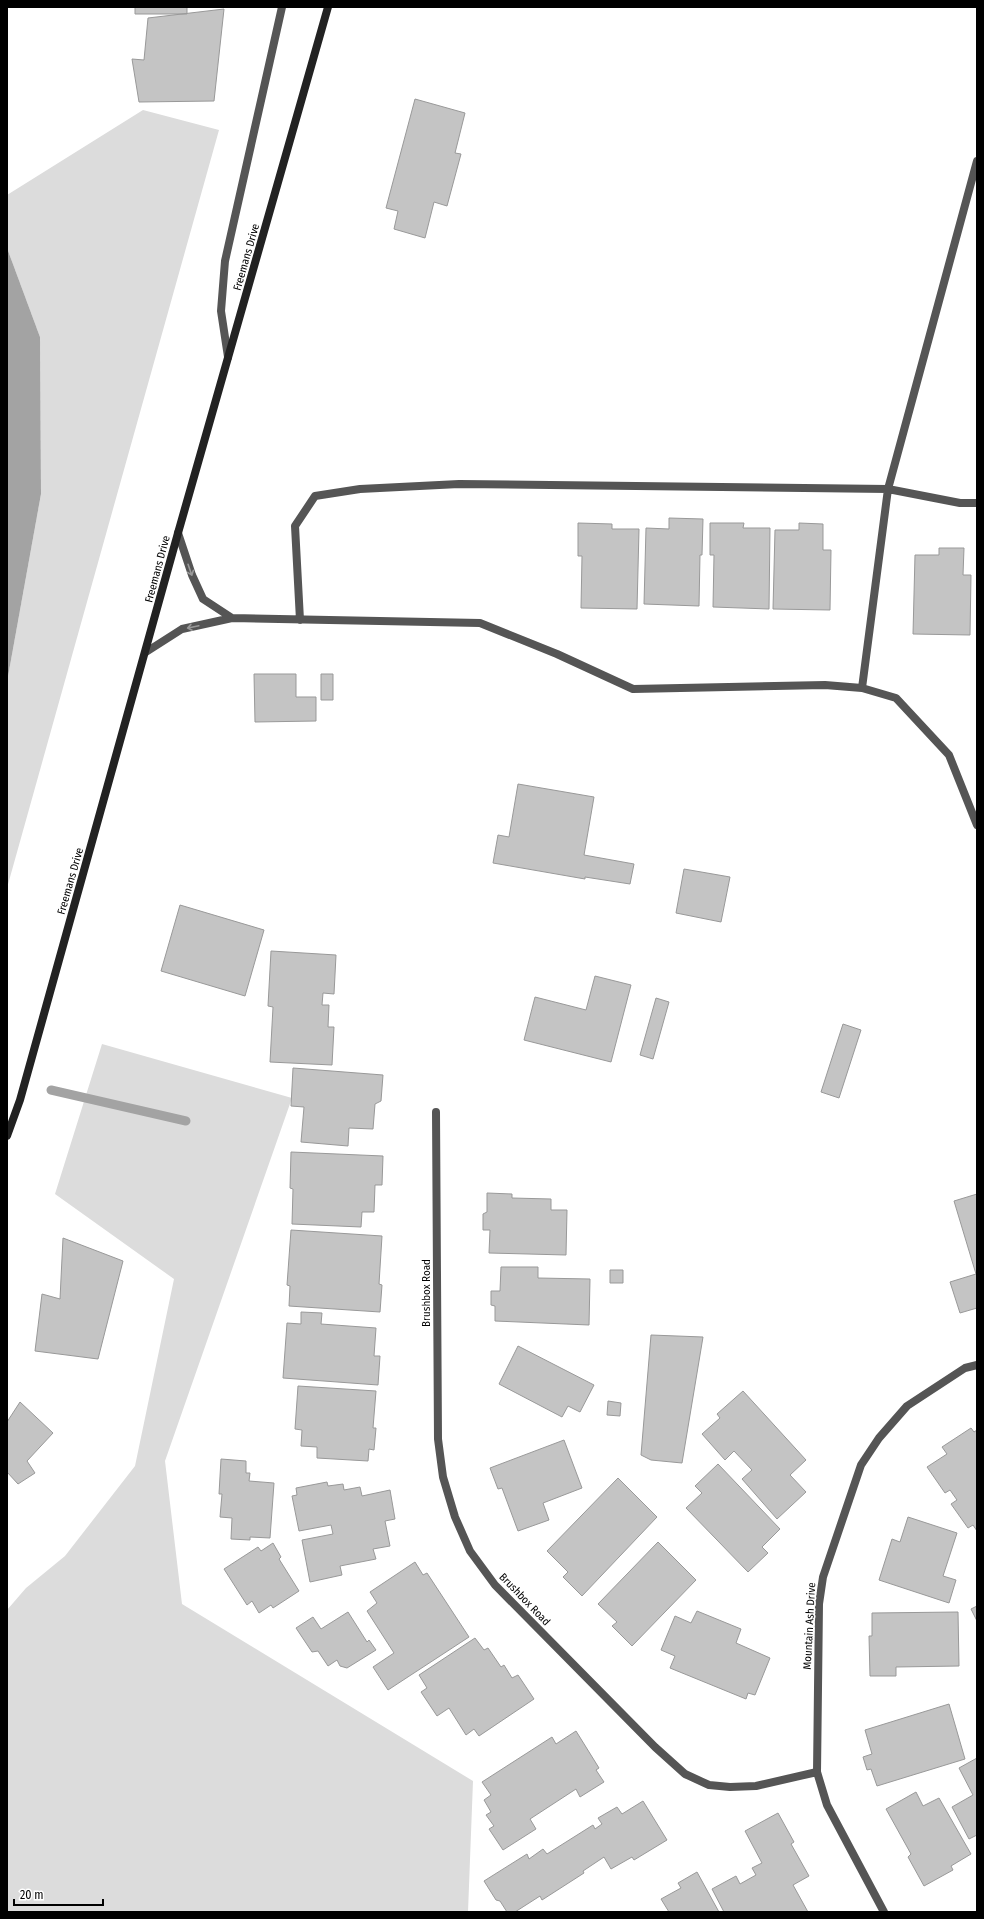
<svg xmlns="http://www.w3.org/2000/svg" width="984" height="1919" viewBox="0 0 984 1919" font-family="'Fira Sans Condensed',sans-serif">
  <rect width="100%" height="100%" fill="#fff"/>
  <path fill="#dcdcdc" d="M143,110L219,130L7,888V682L41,494L40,337L7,248V195Z
    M102,1044L292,1098L165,1461L182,1604L473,1781L468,1912H7V1610L26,1588L65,1556L135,1466L174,1279L55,1194Z"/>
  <path fill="#a3a3a3" d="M7,248L40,337L41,494L7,682Z"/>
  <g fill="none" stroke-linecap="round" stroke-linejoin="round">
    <path stroke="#a3a3a3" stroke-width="9" d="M51,1090L186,1121"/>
  </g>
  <path fill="#c4c4c4" stroke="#999" d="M135,7H187V14H135Z
    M224,9L214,101L139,102L132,59L144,60L148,18Z
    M415,99L465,113L455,153L461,154L447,206L434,202L425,238L394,229L398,211L386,208Z
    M669,518L703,519L702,555H700L699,606L644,604L646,528L669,529Z
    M578,523L612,524V529H639L637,609L581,608L582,556H578Z
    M710,523H744L743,528H770L769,609L713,607L714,555H710Z
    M799,523L823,524V550H831L830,610L773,609L775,530H799Z
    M939,548H964L963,575H971L970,635L913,634L915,555H939Z
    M254,674H296V697H316V721L255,722Z
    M321,674H333V700H321Z
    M518,784L594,797L584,855L634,864L630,884L585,877V879L493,863L498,835L509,837Z
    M684,869L730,877L721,922L676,913Z
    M180,905L264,930L245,996L161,971Z
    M271,951L336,955L334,994L323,993L322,1005H329L328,1027H334L332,1065L270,1062L273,1007L268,1006Z
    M595,976L631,985L611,1062L524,1040L535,997L586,1010Z
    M656,998L669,1002L653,1059L640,1055Z
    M843,1024L861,1030L839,1098L821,1092Z
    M293,1068L383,1075L381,1101L375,1104L373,1129L349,1128L348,1146L301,1142L304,1107L291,1106Z
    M291,1152L383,1156L382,1185H375L374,1212H362L361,1227L292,1224L293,1189L290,1188Z
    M487,1193L512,1194V1198L551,1199V1210H567L566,1255L489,1253L490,1230H483V1214L487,1212Z
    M977,1194V1308L960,1313L950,1282L976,1274L954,1201Z
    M291,1230L382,1236L379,1284L382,1285L380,1312L289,1306L290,1286L287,1285Z
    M63,1238L123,1261L98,1359L35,1351L42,1294L60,1299Z
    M501,1267H538V1278L590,1279L589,1325L495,1321V1306L491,1305V1291H500Z
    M610,1270H623V1283H610Z
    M301,1312L322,1313L321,1324L376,1328L374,1356H380L378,1385L283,1378L287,1323L301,1324Z
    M651,1335L703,1337L682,1463L651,1460L641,1455Z
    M518,1346L594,1385L580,1412L568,1406L562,1417L499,1384Z
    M298,1386L376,1391L373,1428H376L374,1450L369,1449L368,1461L317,1458V1447L301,1446L302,1430L295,1429Z
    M743,1391L806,1460L790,1475L806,1492L777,1519L742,1479L752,1470L734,1451L725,1460L702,1434L720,1418L717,1414Z
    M608,1401L621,1403L620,1416L607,1415Z
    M20,1402L53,1433L27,1461L35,1473L18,1484L7,1472V1422Z
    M971,1428L974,1432L977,1430V1531L973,1525L968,1528L951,1504L957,1500L950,1490L945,1493L927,1467L947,1454L942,1447Z
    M564,1440L582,1488L543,1503L549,1520L518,1531L502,1488L498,1489L490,1468Z
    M221,1459L246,1461V1473H250L249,1481L274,1483L270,1538L250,1537V1540L231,1539L232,1518L220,1517L222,1494H219Z
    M718,1464L780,1529L762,1547L768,1553L748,1572L686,1508L702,1493L695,1486Z
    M618,1478L657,1517L582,1596L563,1577L568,1572L547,1551Z
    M327,1482L328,1486L343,1484L344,1490L360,1487L362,1496L390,1490L395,1519L385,1521L390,1546L373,1549L376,1559L340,1566L342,1575L310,1582L302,1540L333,1534L331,1525L299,1531L292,1496L297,1495L296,1488Z
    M908,1517L957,1533L943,1576L956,1580L949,1603L879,1580L892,1539L900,1542Z
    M658,1542L696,1580L632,1646L612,1626L617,1622L598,1604Z
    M273,1543L281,1557L279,1559L299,1591L273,1608L271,1605L259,1613L252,1601L247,1605L224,1569L258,1547L261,1551Z
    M415,1562L423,1575L427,1573L469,1637L388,1690L373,1667L394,1653L367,1611L377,1603L370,1592Z
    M977,1606V1621L971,1609Z
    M697,1611L741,1629L736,1643L770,1658L755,1695L748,1693L746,1699L670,1668L675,1656L661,1650L675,1616L691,1623Z
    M348,1612L367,1642L369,1640L376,1650L347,1668L340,1666L337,1660L328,1666L318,1651L312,1652L296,1628L313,1617L321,1629Z
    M958,1612L959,1666L896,1667V1676H870L869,1636H872V1613Z
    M475,1638L484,1650L488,1648L501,1667L504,1665L512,1678L518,1675L534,1699L479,1736L474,1729L466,1735L449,1708L437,1716L421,1692L427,1688L419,1675Z
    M949,1704L965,1759L877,1786L871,1769L867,1770L863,1757L872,1754L865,1730Z
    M576,1731L599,1768L596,1770L604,1782L580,1797L576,1789L530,1819L536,1829L503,1850L489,1829L494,1826L486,1815L491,1812L484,1800L491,1795L482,1782L552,1737L556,1744Z
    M977,1758V1835L969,1839L952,1807L973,1795L959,1768Z
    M916,1792L923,1806L939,1798L971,1854L951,1866L953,1870L924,1886L908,1857L911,1854L886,1809Z
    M643,1801L667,1840L634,1860L632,1857L611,1869L604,1857L583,1871L584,1873L542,1900L540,1896L515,1912H507L500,1901L496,1900L484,1881L527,1854L529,1859L543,1849L547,1854L593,1825L595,1829L602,1824L598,1818L617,1807L622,1814Z
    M778,1813L794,1842L791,1844L809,1876L793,1885L808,1912H724L712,1889L736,1876L740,1884L756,1875L752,1868L762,1863L745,1831Z
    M697,1872L719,1912H669L661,1899L681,1888L678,1883Z"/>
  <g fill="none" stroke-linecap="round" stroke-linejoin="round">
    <path stroke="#555" stroke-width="8" d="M228,357L221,311L225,261L282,7"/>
    <path stroke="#555" stroke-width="8" d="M178,533L192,575L203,599L232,618
      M300,620L295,526L315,496L360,489L459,484L888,489L960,503H977
      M146,652L182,629L232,618L480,623L557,654L633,689L825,685L862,688L896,698L949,755L977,825
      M862,688L888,489L977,161
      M436,1112L438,1439L443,1477L455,1517L470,1551L495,1585L655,1747L685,1774L709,1785L730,1787L756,1786L817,1772
      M884,1912L827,1805L817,1772L819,1604L823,1577L861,1465L879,1438L907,1406L965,1368L977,1365"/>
    <path stroke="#222" stroke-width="8" d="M7,1136L20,1100L178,533L328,7"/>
  </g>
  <defs><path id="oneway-shaft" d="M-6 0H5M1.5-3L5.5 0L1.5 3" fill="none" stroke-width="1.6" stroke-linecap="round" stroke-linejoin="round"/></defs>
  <g stroke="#999">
    <use href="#oneway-shaft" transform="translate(190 570) rotate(71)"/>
    <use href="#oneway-shaft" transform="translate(193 627) rotate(168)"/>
  </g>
  <g text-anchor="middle" stroke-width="3.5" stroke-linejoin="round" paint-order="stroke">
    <g font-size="11" fill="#000" stroke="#fff">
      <text transform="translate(246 257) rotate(-74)" y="4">Freemans Drive</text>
      <text transform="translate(157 569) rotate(-75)" y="4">Freemans Drive</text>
      <text transform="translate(70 881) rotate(-74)" y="4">Freemans Drive</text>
      <text transform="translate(426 1293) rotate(-90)" y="4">Brushbox Road</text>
      <text transform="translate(525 1599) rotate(46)" y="4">Brushbox Road</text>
      <text transform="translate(809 1626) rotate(-87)" y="4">Mountain Ash Drive</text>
    </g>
  </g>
  <rect width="984" height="1919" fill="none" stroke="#000000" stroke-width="16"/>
  <path d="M14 1899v6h89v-6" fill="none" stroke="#000000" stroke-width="2"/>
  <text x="20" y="1899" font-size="12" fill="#000000" stroke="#ffffff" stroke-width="3" paint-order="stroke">20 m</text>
</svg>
